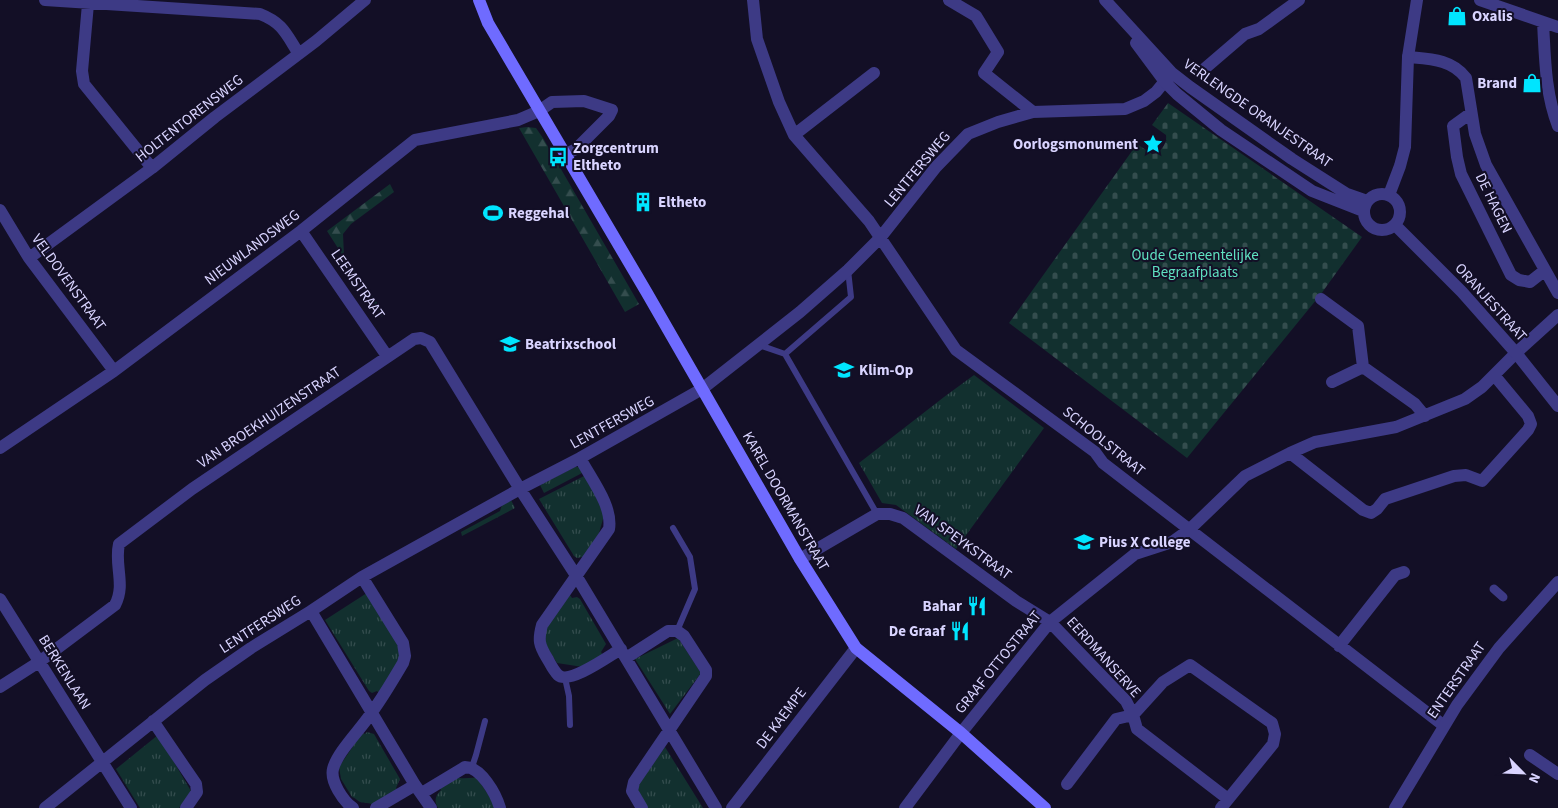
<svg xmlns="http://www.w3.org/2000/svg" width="1558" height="808" viewBox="0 0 1558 808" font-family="'Source Sans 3',sans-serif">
  <defs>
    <pattern id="grass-tufts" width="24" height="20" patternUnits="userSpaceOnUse" patternTransform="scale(1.25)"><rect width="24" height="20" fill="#12302f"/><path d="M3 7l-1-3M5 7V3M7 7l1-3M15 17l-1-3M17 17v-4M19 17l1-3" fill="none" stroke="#344d4e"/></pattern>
    <pattern id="forest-firs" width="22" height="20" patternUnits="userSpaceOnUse" patternTransform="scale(1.25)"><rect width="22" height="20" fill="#12302f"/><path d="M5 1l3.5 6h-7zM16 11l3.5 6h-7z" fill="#344d4e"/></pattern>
    <pattern id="cemetery-stones" width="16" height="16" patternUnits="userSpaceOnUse" patternTransform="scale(1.25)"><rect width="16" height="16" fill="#12302f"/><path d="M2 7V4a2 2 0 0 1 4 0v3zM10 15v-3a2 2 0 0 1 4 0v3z" fill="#344d4e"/></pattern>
  </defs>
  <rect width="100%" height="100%" fill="#130f26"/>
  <path fill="url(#grass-tufts)" d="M974,375L1044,428L956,549L896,505L882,503L859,463L944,397Z
    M575,467H580L584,472L544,493L540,485Z
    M586,475L608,512L603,519L599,533L584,560L582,557L577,558L574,556L539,499Z
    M511,500L515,508L462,536L461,532L500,511L502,505Z
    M370,591L403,654L379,693L377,691L372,693L369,691L325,620Z
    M570,595L572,598L577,597L580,599L606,644L601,652L603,655L583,667L557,663L544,642L545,629Z
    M678,638L701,673L670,714L635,659Z
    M367,732L374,734L400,779L396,788L398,790L373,805C369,802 365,804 360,802C356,800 356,798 352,797L341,779L339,767L362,733L365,734Z
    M158,735L191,791L179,808H140L116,769Z
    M665,747L703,808H644L635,790Z
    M456,777C463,780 470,777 477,778L497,808H438C434,801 435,796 441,790L439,787Z"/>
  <path fill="url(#forest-firs)" d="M527,127L536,128L543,138L639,304L625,312L519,128Z
    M390,184L394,192L351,224L343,234L344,255L384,313L382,317L327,231Z"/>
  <path fill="url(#cemetery-stones)" d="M1168,103L1362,237L1321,294L1187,458L1009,323L1137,144L1152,154L1158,153C1163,147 1167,143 1166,135L1152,125Z"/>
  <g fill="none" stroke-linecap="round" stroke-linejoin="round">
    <path stroke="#3d3a85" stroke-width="6" d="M759,345L785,354L851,297L848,270
      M785,354L877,514
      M673,528L690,557L695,589L677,631
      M565,678L569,696L570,725
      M472,767L476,755L485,721"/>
    <path stroke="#3d3a85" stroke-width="9" d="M1494,589L1503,597"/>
    <path stroke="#3d3a85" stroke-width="12" d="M45,0L260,14C283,23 286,34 299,54
      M753,0L757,39L779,102L794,135L869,221L956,350L1095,452L1103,463L1443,725
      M949,0L976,16L998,52L984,73L1033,112
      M1480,0L1558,27
      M88,4L82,71L84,84L152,168
      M1543,22C1545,57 1545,93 1558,126
      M1408,57C1430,59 1452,59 1466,78L1475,134L1486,165L1558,293
      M1203,70L1245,34L1259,29L1299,0
      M1471,113L1453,126L1457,157L1461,174L1511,275L1519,280L1530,282L1544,271
      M794,135L874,73
      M0,210L29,258L114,371
      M301,231L387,356
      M29,258L152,168L215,117L316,41L365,0
      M1321,299L1358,326L1363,367L1415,404L1425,416
      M1332,382L1363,367
      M0,448L114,371L301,231L415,140L518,120L539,111L552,102L584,101L612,110L609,116L576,149L566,154
      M1290,453L1363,510L1371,513L1377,509L1385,499L1454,476L1466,475L1482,481L1528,430L1531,424L1528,416L1494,375
      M580,458C591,479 613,506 609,529L542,625C538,640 539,645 547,658C550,663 553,670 558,675C569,685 609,656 621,649
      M800,559L877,514H890L903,518L1016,601L1050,622L1126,701L1133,715L1163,682L1190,665L1272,723L1275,734L1273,744L1221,808
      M0,599L131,808
      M311,611L415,785L431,808
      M1339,646L1395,575L1404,572
      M626,658L668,631H677L684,636L706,670V676L634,782L632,791L642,808
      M0,687L39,662L115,605C126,585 114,565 119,544L192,489L414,339L421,338L430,342L520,489L577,577L716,808
      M153,721L196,784L197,792L186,808
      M1530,755L1558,774
      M1067,784L1116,719L1133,715L1137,729L1228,799
      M422,793L465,767C481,767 496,794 500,808
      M45,808L205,680L251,648L311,611L362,577L520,489L580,458L702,389L800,312L848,270L880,238L936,167L968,134L998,122L1033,112L1125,109L1144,101L1156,92L1170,75
      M353,808C343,801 330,781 333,769C337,752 362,728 372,712C383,697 393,680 403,663L405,656L403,643L362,577
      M376,808L415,785
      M732,808L856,648
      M905,808L961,733L1050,622L1135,554L1172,542L1190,529L1245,476L1290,453L1315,442L1396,427L1465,399L1482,387L1516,353L1558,315"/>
    <path stroke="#3d3a85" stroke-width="12" d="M1105,0L1172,73L1190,87L1292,159L1347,194L1367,201
      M1136,43L1165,82L1177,94L1221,130L1312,191L1363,211
      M1364 212a18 18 0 1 1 36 0a18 18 0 1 1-36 0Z
      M1389,195L1400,166L1405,147L1408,57L1417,0
      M1395,225L1462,292L1516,353L1558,406
      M1395,808L1457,705L1499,648L1558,582"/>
    <path stroke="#6f6bff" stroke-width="12" d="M479,0L488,23L647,293L800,559L856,648L961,733L1045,808"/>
  </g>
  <defs>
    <symbol id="shop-bare" viewBox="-9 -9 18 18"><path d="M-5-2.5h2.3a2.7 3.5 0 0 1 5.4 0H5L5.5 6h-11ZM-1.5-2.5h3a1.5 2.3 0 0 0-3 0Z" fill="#00e5ff" stroke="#130f26" stroke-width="2.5" paint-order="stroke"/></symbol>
    <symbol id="sight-bare" viewBox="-9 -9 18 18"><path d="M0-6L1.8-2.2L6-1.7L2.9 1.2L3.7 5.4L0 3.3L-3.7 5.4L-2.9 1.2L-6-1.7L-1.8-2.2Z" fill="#00e5ff" stroke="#130f26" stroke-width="2.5" paint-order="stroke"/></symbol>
    <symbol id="bus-bare" viewBox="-9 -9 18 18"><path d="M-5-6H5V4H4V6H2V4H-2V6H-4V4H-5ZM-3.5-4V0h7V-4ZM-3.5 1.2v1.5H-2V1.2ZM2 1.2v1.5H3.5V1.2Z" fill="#00e5ff" stroke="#130f26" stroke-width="2.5" paint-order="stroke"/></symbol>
    <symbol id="building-bare" viewBox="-9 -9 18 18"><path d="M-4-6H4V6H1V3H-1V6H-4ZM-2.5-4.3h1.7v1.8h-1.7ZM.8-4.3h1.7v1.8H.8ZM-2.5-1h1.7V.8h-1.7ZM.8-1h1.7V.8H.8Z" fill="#00e5ff" stroke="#130f26" stroke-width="2.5" paint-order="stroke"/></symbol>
    <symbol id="stadium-bare" viewBox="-9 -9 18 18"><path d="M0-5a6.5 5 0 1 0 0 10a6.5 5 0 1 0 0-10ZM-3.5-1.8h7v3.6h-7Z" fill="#00e5ff" stroke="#130f26" stroke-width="2.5" paint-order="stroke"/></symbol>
    <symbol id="school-bare" viewBox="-9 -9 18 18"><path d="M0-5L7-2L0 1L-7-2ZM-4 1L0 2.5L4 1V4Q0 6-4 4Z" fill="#00e5ff" stroke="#130f26" stroke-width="2.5" paint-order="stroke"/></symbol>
    <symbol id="restaurant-bare" viewBox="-9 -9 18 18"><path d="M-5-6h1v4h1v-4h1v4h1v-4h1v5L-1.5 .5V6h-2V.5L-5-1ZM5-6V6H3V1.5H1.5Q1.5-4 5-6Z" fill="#00e5ff" stroke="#130f26" stroke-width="2.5" paint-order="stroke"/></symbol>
  </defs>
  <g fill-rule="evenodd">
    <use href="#shop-bare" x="1443" y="2" width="28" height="28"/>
    <use href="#shop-bare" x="1518" y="69" width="28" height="28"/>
    <use href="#sight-bare" x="1139" y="130" width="28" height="28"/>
    <use href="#bus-bare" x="544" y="143" width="28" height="28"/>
    <use href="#building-bare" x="629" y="188" width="28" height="28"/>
    <use href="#stadium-bare" x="479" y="199" width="28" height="28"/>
    <use href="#school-bare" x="496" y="330" width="28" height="28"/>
    <use href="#school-bare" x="830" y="356" width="28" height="28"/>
    <use href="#school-bare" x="1070" y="528" width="28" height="28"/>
    <use href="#restaurant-bare" x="963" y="592" width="28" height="28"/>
    <use href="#restaurant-bare" x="946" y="617" width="28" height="28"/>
  </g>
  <g text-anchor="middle" stroke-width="4" stroke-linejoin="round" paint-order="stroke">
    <g font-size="15" font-weight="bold" fill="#d9d4ff" stroke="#130f26" text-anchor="start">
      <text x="1472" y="21">Oxalis</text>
      <text x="1517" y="88" text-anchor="end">Brand</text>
      <text x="1138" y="149" text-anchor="end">Oorlogsmonument</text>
      <text x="573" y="153">Zorgcentrum<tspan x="573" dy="17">Eltheto</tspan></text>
      <text x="658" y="207">Eltheto</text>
      <text x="508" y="218">Reggehal</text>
      <text x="525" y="349">Beatrixschool</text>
      <text x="859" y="375">Klim-Op</text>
      <text x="1099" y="547">Pius X College</text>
      <text x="962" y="611" text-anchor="end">Bahar</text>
      <text x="945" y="636" text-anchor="end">De Graaf</text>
    </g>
    <g font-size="15" fill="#d9d4ff" stroke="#130f26">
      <text transform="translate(1258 113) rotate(35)" y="5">VERLENGDE ORANJESTRAAT</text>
      <text transform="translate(189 118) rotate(-38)" y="5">HOLTENTORENSWEG</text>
      <text transform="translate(917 169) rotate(-50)" y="5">LENTFERSWEG</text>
      <text transform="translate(1494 203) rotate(64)" y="5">DE HAGEN</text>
      <text transform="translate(252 247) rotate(-37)" y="5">NIEUWLANDSWEG</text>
      <text transform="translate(69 282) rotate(54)" y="5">VELDOVENSTRAAT</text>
      <text transform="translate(358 284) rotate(55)" y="5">LEEMSTRAAT</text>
      <text transform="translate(1491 302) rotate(48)" y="5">ORANJESTRAAT</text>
      <text transform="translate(269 417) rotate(-34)" y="5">VAN BROEKHUIZENSTRAAT</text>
      <text transform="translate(612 422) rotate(-29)" y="5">LENTFERSWEG</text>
      <text transform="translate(1104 441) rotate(39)" y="5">SCHOOLSTRAAT</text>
      <text transform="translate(786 501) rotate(60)" y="5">KAREL DOORMANSTRAAT</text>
      <text transform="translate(963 542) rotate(36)" y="5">VAN SPEYKSTRAAT</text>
      <text transform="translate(260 624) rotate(-33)" y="5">LENTFERSWEG</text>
      <text transform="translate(1104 657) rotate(48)" y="5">EERDMANSERVE</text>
      <text transform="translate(998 662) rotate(-51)" y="5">GRAAF OTTOSTRAAT</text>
      <text transform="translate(65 672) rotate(58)" y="5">BERKENLAAN</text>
      <text transform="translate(1456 680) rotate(-55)" y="5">ENTERSTRAAT</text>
      <text transform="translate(781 718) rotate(-53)" y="5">DE KAEMPE</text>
    </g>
    <g font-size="15" fill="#5fe0c0" stroke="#130f26">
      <text x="1195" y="260">Oude Gemeentelijke<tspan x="1195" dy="17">Begraafplaats</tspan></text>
    </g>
  </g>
  <g transform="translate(1523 773) rotate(114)" stroke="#130f26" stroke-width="4" paint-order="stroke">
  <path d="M0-4L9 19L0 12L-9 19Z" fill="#d9d4ff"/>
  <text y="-8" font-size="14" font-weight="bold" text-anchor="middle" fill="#d9d4ff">N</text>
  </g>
</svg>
